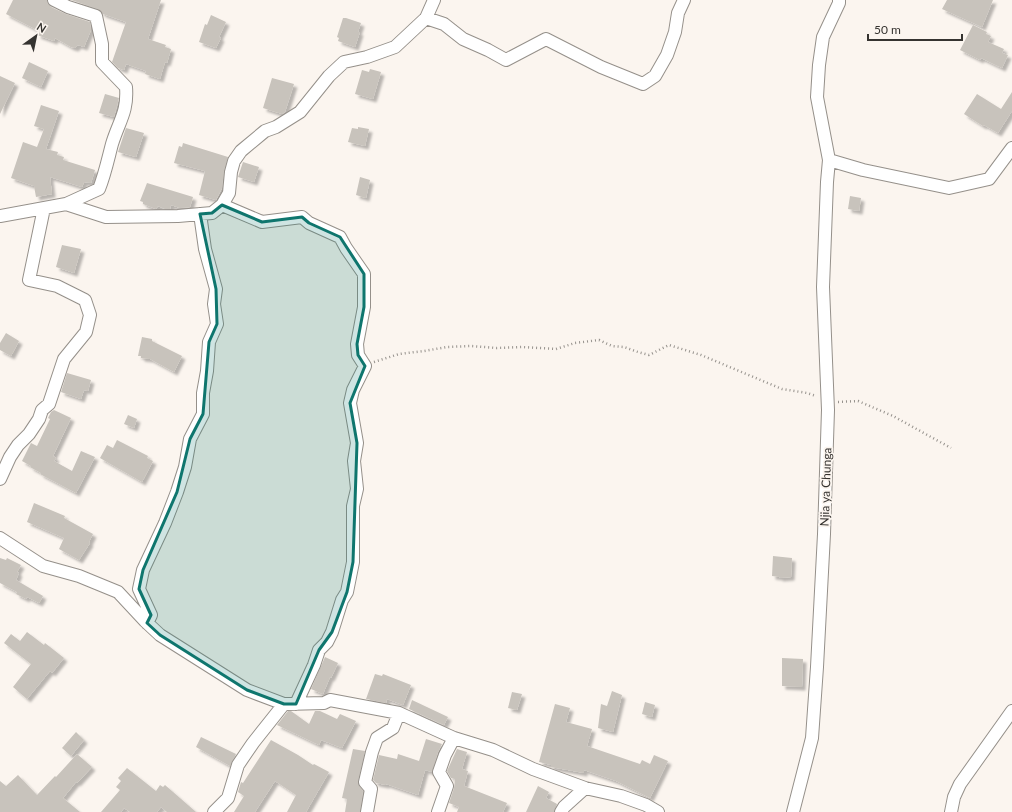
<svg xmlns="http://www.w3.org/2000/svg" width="1012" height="812" viewBox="0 0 1012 812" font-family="Lato,sans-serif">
  <defs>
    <filter id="shadow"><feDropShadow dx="3.5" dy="3.5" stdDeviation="1" flood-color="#0004"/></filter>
  </defs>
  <rect width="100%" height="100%" fill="#fbf5ef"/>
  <path fill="#c8c3bc" filter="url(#shadow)" d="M13,0H47L48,4L51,7L66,14L90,22L91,30L84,47L78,45L75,48L71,47L55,38L54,41L37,35L39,31L6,14Z
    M71,0H161L148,39L166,45L165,47L171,49L167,63L165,62L160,79L145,74L146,71L126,64L124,70L118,68L112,62L126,22L103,14L98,9Z
    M947,0H993L982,27L942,9Z
    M211,15L226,22L219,37L221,38L216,48L199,42L205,24L207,25Z
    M343,18H346L361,23L358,32H360L355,47L338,41L339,38L337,37Z
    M973,25L987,32L986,34L991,36L988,42L1004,49L1002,53L1008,55L1002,68L981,58L980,60L960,50Z
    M29,62L48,71L41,87L22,78Z
    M370,69L381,72L373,99L355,94L362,70L369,72Z
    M0,76L15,83L0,114Z
    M272,78L294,84L285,112L282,114L263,108Z
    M1012,92V111L998,133L984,125L983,126L964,114L977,94L1001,109Z
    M105,94L119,98L114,117L99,113Z
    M41,105L59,111L46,149L58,152L57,155L64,157L63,160L95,170L91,183L84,182L82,187L50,177L52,194L36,197L34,186L11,178L23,142L37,147L44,129L34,126Z
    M358,127L369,129L365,146L348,142L352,128L358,129Z
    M126,128L144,133L136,157L118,152Z
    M183,143L228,157L224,170L222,188L216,200L199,195L205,171L174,163L179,146L182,147Z
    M243,162L259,167L254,182L238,177Z
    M360,177L370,180L366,198L356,195Z
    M147,183L193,197L190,207L180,208L171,205L170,209H165L158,206L156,209L143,204V202L140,201Z
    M850,196L861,198L859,211L848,209Z
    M62,245L81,249L74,273L56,267Z
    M6,333L19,341L11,356L0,350V343Z
    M142,337L152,339V341L182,356L174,372L150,359L141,358V356H138Z
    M67,373L91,380L88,391L84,390L81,399L61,392Z
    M54,410L71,418L53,456L56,458L54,461L72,471L81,451L95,457L76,493L40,474L41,473L30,467L31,466L22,461L31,443L37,446L50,419L48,418L51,412Z
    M128,415L137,419L134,428L124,424Z
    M117,440L148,456L147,458L153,461L142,482L100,458L107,445L113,448Z
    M34,503L65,516L64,518L93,534L89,542L90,543L79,560L59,549L64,538L27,522Z
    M773,556L792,558L791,577L779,578L780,577L772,576Z
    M0,558L6,560L7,558L21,565L17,572L19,573L16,580L43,596L39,603L27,597L26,599L16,594L17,592L0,583Z
    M27,632L44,645L45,643L64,658L52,673L50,671L27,699L13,687L31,664L4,643L11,634L20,641Z
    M325,657L338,663L331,678L330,677L323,694L311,689Z
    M782,658L803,659L802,687L782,686Z
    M375,674L382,676L383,674L411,685L403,705L387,699L386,703L366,699Z
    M612,691L622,695L613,732L598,728L601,704L607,706Z
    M512,692L522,694L517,710L508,708Z
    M412,700L448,717L444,725L409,709Z
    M645,702L655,705L652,717L642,714Z
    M555,704L570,708L566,722L592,729L587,746L640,764L642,760L650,764L654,755L668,761L650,798L616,781L584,770V773L551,767V765L539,762Z
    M288,711H291L309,724L315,711H320L337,719L340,714L356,721L342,748L321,740L319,745L277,725Z
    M76,732L84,740L71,756L62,748Z
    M201,737L236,754L230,766L196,747Z
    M426,739L442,744L438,752L432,772L425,770L418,795L386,784V785L376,783L373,780L379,755L397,759L398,754L419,761Z
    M271,740L298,755L313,765L314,764L329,772L306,812H287L296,795L275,781L255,812H234L244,796L238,792L241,782L243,783Z
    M353,749L365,751L358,781V784L363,791L360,812H345L347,799L342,798Z
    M457,749L467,752L462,769L468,771L464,786L507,803L503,812H457L459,807L449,803L454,788L455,779L451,778L447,771Z
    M77,754L92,767L77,783L76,782L63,798L80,812H0V781L6,786L18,775L37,795L55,776L56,777Z
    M127,768L156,791L160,785L163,787L165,785L196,812H167L161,807L157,812H130L124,808L121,812H101L120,790L116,787L121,781L118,778Z
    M538,786L549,792L546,798L557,804L554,812H526Z"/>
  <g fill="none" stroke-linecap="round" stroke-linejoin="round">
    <defs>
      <path id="minor" d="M54,0L68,7L96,16L102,44V62L126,87C128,112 119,121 112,144C108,159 105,174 99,189L66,204
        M839,0V3L823,37L819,65L817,97L829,160L863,170L949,188L989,179L1012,148
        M426,18L434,0
        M222,205L262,222L302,217L309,223L340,237L346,248L364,274V307L357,344L358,355L365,366L353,390L350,403L357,443L354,461L357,489L353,506V562L347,592L342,600L332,632L327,642L319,650L314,665L296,704
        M0,216L66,204L106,217L178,216L212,213L222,205L229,193L231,172L234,161L241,151L265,131L276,127L300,112L329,76L344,62L367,57L395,47L426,18L444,24L463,39L488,50L506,60L546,39L601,67L643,84L655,76L667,55L675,32L678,13L684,0
        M0,479L10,457L18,445L29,434L39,419L42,410L49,404L64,359L86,332L90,315L85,300L57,286L29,280L44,208
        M0,538L43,566L79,576L118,592L145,621L160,635L247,690L284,704L324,703L330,700L399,713L454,738L493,750L533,769L585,788L621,796L646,805L658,812
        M147,623L151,615L139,589L143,570L165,523L177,492L185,467L190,439L203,414V393L207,371L209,342L217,324L214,304L216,289L205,249L200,214
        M214,812L228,798L238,765L253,743L284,704
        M367,812L371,789L365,782L372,752L377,738L393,728L399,713
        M438,812L447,786L439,772L445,755L454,738
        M561,812L564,807L585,788
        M793,812L812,738L817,667L824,534L828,410L823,287L827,182L829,160
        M951,812L954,797L960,784L1012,711"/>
    </defs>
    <use href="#minor" stroke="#95908a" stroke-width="14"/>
    <path stroke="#96928d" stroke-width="2.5" stroke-dasharray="1 3" stroke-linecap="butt" d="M374,362L399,354L424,351L447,347L471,346L497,348L522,347L556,349L575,343L599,340L612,346L624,347L638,352L649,355L669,345L701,355L782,389L807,393L816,396
      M838,402L858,401L893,416L951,448"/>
    <use href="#minor" stroke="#fff" stroke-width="12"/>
  </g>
  <path fill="#0f766e" fill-opacity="0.2" stroke="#0f766e" stroke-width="3" stroke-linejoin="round" d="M222,205L262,222L302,217L309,223L340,237L364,274V307L357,344L358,355L365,366L350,403L357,443L353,562L347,592L332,632L319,650L296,704H284L247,690L160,635L147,623L151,615L139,589L143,570L177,492L190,439L203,414L209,342L217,324L216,289L200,214L212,213Z"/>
  <g text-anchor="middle" stroke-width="3.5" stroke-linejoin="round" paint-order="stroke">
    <g font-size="12" fill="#353330" stroke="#fbf5ef">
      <text transform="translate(826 487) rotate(-88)" y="4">Njia ya Chunga</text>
    </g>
  </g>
  <g transform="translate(36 36) rotate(33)" stroke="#fbf5ef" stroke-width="3" paint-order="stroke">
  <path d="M0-3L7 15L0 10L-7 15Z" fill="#353330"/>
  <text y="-6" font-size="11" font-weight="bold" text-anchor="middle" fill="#353330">N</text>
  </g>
  <path d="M868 34v6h94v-6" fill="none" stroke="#353330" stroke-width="2"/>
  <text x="874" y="34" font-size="12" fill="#353330" stroke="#fbf5ef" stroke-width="3" paint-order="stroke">50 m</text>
</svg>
